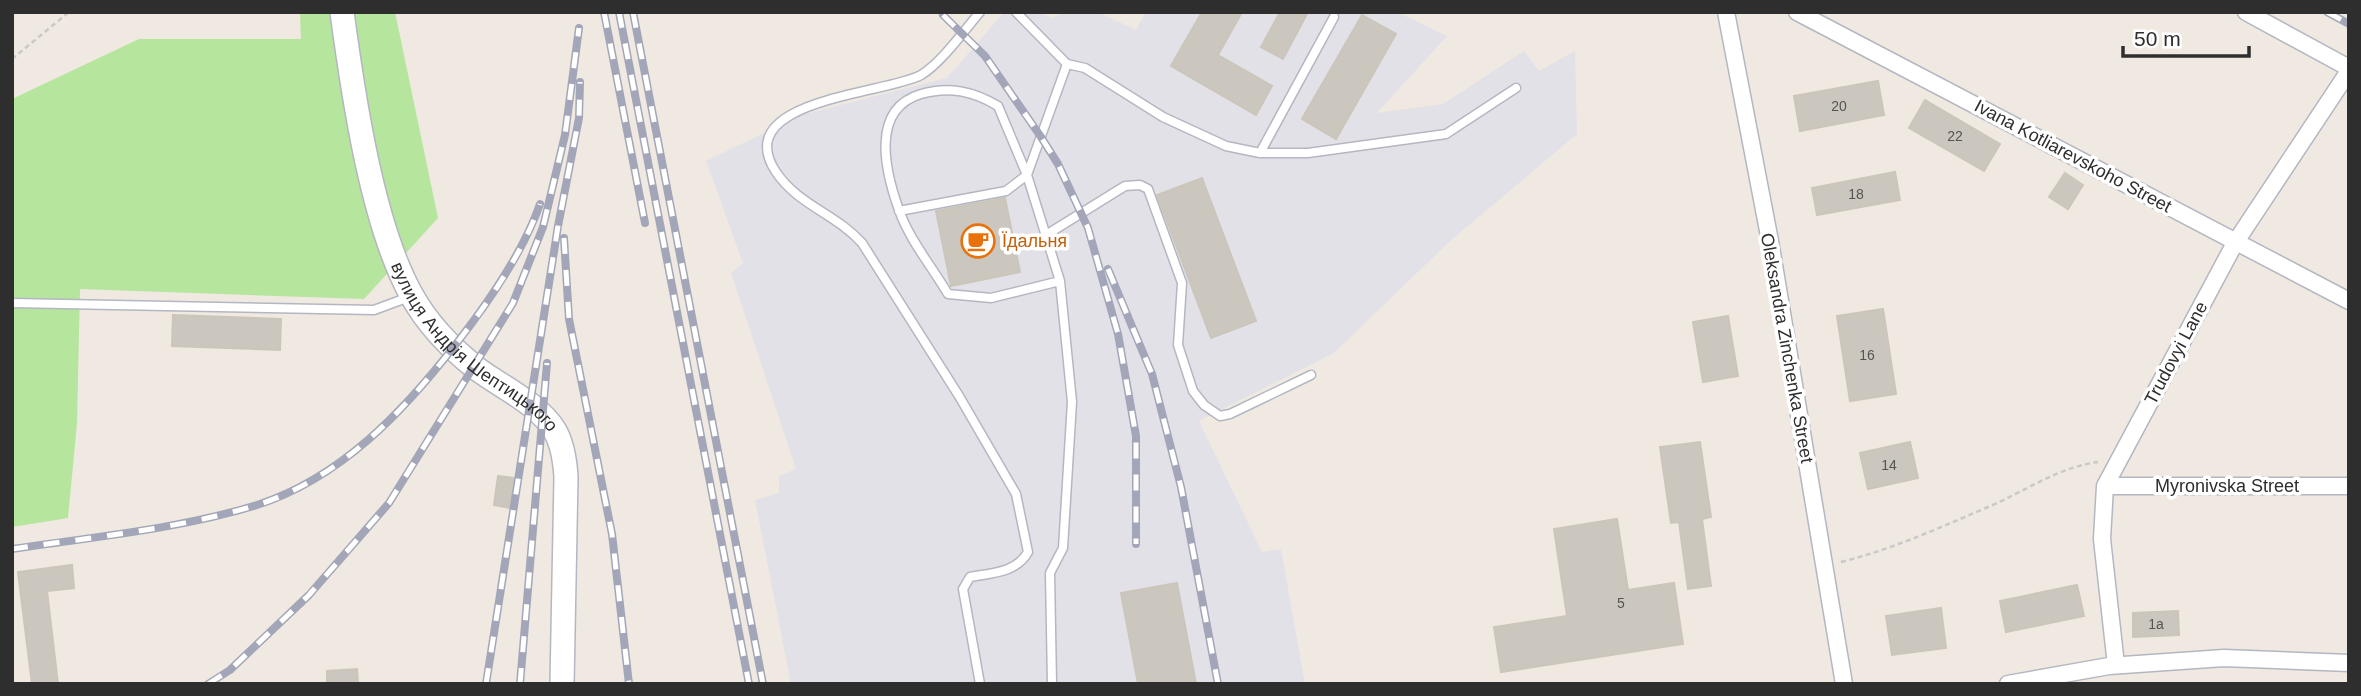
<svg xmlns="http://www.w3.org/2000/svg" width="2361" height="696" viewBox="0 0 2361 696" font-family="Helvetica,sans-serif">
  <rect width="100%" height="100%" fill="#efe9e1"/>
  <path fill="#e3e1e8" d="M1004,12H1039L1052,18L1064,12H1098L1136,30L1146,12H1397L1447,36L1377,113L1443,104L1524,51L1539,71L1575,51L1577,134L1448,243L1334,353L1199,421L1262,552L1281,549L1305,684H791L755,500L779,493V476L796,469L731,273L743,263L706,161L801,115L947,78Z"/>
  <path fill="#b6e59e" d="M300,12H395L438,218L364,299L80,289L77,423L68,518L12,527V99L139,39H301Z"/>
  <path fill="#cbc7bf" stroke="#cbc5ba" stroke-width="2" d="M1202,12H1242L1218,55L1272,86L1256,115L1171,66Z
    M1280,12H1308L1283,59L1261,47Z
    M1362,15L1396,34L1336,139L1302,119Z
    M1878,81L1884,115L1800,131L1794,96Z
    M1925,100L2000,144L1984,171L1909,128Z
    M1895,172L1900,200L1817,215L1812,188Z
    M2065,173L2083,185L2068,209L2049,197Z
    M1202,178L1256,321L1211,338L1157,195Z
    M1005,198L1020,272L951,286L936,211Z
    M1883,309L1896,394L1850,401L1837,316Z
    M173,315L281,319L280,350L172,346Z
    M1728,316L1738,376L1703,382L1693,322Z
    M1700,442L1711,517L1702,519L1711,586L1688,589L1679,522L1671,523L1660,447Z
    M1910,442L1918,478L1868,489L1860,453Z
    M498,476L515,478L510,508L494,505Z
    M1617,519L1628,590L1674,583L1683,644L1501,672L1494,627L1567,616L1554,529Z
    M72,565L74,588L47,591L58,684H32L18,572Z
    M1177,583L1196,684H1138L1121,593Z
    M2077,585L2084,616L2006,632L2000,601Z
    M1941,608L1946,648L1892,655L1886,616Z
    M2178,611L2179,635L2133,637V613Z
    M357,669L358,684H327V671Z"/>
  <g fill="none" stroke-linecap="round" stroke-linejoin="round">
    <defs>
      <path id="lane" d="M1016,12L1067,64L1085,68L1163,117L1226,146L1260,153H1308L1446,134L1516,88
        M1260,153L1334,17
        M899,211L1006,191L1027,175L1067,64
        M1046,235L1125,186L1140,185L1148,189L1182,283L1178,345L1193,391L1204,405L1220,416L1230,414L1311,375
        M12,303L374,310L409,297
        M980,684L963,589L970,577C992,573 1016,573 1028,552L1016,494L959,396L862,243C836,214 798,205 776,172C728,99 887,94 921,75C941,63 964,31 980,12
        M1052,684L1050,573L1063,548L1072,402L1060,281L1027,175L998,106C973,91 949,86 921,94C870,109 885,171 899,210C909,239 932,267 948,294L991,298L1060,281"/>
      <path id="street" d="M1726,12L1770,241L1844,684
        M1797,12L2349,301
        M2246,12L2349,68
        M2105,486H2349
        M2116,665L2102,539L2105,486L2235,243L2349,71
        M2008,684L2109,666L2224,658L2349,663"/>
      <g id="secondary">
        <path id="s1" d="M342,12C353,94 372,225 412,296C427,323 452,349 476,368C501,387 538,403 555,431C563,445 565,461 566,477L562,684"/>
      </g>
    </defs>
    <use href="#lane" stroke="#b4b7c1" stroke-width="11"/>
    <use href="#street" stroke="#b4b7c1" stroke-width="19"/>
    <use href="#secondary" stroke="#b4b7c1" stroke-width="26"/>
    <path stroke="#c9c9c9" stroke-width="2.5" stroke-dasharray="5 3.5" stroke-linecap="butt" d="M12,59L69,12
      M1841,562C1893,549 1939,528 1988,507C2026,491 2056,468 2098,462"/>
    <use href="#lane" stroke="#fff" stroke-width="8"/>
    <use href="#street" stroke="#fff" stroke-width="16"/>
    <use href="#secondary" stroke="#fff" stroke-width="23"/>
    <defs>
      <path id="rail" d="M604,12L645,223
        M619,12L749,684
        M633,12L763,684
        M2327,12L2349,24
        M943,15L985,56L1041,137L1058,164L1088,228L1118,334L1136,436V544
        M564,238L569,319L612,534L629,684
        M1108,269L1152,374L1181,487L1218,684
        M12,549C93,537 179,529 257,505C341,478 404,411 456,344C488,303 523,253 540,204
        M208,684L230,670L309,595L389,503L513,303L543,227L565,135L579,28
        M486,684L558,226L579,118L580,82
        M520,684L547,363"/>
    </defs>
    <use href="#rail" stroke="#a3a6b8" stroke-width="8"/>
    <use href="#rail" stroke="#fff" stroke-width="5" stroke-dasharray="16" stroke-linecap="butt"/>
  </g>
  <defs>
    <symbol id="cafe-ring" viewBox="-11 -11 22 22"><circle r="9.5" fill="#fff" stroke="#e8710a" stroke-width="1.5"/><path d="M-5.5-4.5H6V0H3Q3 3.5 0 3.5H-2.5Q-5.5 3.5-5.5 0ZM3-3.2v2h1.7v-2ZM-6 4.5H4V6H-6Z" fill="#e8710a"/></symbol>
  </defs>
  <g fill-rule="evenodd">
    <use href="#cafe-ring" x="959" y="222" width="38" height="38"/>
  </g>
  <g text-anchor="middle" stroke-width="7" stroke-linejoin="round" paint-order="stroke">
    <g font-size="14" fill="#555452">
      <text x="1839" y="111">20</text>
      <text x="1955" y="141">22</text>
      <text x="1856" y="199">18</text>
      <text x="1867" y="360">16</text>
      <text x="1889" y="470">14</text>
      <text x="1621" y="608">5</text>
      <text x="2156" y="629">1а</text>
    </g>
    <g font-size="18" fill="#2e2e2e" stroke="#fff">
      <text transform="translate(2073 156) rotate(28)" y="6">Ivana Kotliarevskoho Street</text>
      <text dy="6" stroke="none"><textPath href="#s1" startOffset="374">вулиця Андрія Шептицького</textPath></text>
      <text transform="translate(1787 348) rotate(80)" y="6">Oleksandra Zinchenka Street</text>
      <text transform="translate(2176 353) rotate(-62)" y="6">Trudovyi Lane</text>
      <text x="2227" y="492">Myronivska Street</text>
    </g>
    <g font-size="18" fill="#c56008" stroke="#fff" text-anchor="start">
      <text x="1002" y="247">Їдальня</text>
    </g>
  </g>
  <rect width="2361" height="696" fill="none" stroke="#2e2e2e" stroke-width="28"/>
  <path d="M2123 46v10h126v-10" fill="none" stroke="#2e2e2e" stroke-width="3.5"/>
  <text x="2134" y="46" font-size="21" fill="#2e2e2e" stroke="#ffffff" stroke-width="5" paint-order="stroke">50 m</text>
</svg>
